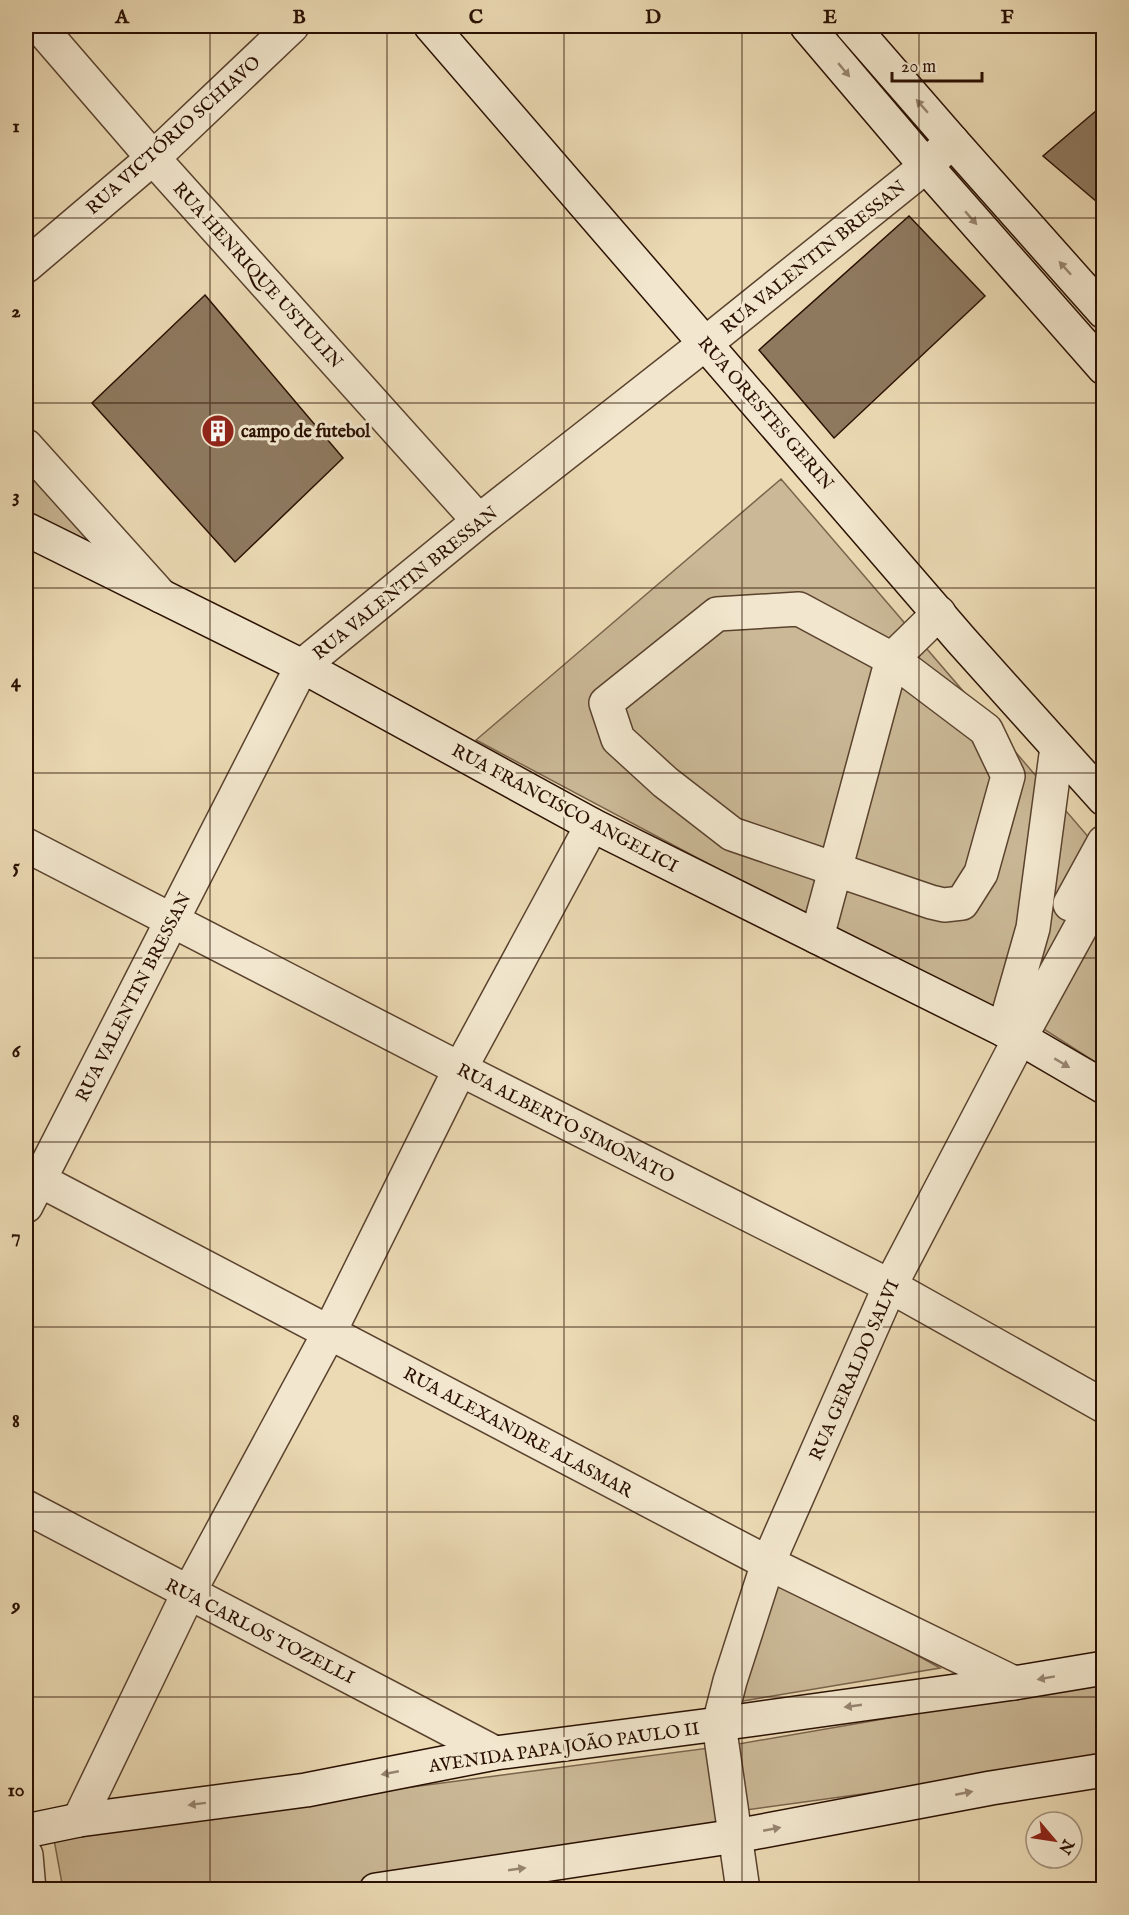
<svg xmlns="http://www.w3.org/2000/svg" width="1129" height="1915" viewBox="0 0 1129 1915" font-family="'IM FELL English',serif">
  <rect width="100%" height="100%" fill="#ebdab4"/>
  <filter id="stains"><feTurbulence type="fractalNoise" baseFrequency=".00333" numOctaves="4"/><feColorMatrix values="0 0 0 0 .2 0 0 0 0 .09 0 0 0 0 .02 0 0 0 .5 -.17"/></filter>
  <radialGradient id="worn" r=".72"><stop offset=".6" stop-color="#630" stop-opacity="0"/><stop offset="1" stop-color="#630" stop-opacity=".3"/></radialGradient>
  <path fill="#cab896" stroke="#7a644c" stroke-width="1.5" d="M26,463L132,577L26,525Z
    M781,479L1103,854L1017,1028L476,740Z
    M1103,923V1067L1042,1028Z
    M776,1576L940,1668L731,1703Z
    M1103,1681V1761L739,1811L727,1746Z
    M709,1748L722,1830L343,1890L63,1889L53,1834Z"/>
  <path fill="#8e795f" stroke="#2a1002" stroke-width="1.5" d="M1104,104V208L1043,156Z
    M909,216L985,296L834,438L759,350Z
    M205,295L343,458L235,562L92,403Z"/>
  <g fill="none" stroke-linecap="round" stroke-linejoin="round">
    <defs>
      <path id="street" d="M39,26L153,158L479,521
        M26,266L153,158L292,26
        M26,446L161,596
        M799,609L892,659L986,730L1008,776L981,873L962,903L944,905L931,902L732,834L665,782L618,739L606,703L717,614Z
        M26,845L460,1069L890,1286L1104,1406
        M1070,904L1104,842
        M817,937L892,659L939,613
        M1004,1030L1033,928L1057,747
        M26,1173L768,1563L1014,1683
        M26,1206L302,666L479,521L706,343L926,166L952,141
        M26,1507L495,1753
        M79,1820L188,1594L329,1333L460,1069L592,825
        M26,1855L29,1890
        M743,1890L719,1724L730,1681L768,1563L890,1286L1020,1038L1104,885"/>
      <path id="secondary" d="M431,26L962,641L1104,799
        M807,26L926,166L1104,368
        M852,26L952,141L1104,312
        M26,529L302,666L592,825L1020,1038L1104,1087
        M26,1831L79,1820L306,1790L495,1753L719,1724L1014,1683L1104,1668
        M376,1890L736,1836L991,1788L1104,1770"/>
    </defs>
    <use href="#street" stroke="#5a422e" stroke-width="36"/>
    <use href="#secondary" stroke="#2a1002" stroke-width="36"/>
    <use href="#street" stroke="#f2e7ce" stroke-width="33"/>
    <use href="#secondary" stroke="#f2e7ce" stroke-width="33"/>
  </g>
  <defs><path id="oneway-solid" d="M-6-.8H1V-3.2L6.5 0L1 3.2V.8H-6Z" transform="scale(1.5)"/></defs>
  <g fill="#988672">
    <use href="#oneway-solid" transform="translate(844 70) rotate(50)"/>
    <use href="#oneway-solid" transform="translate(922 106) rotate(-131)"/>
    <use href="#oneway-solid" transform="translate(971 218) rotate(49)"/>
    <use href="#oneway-solid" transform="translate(1065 268) rotate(-132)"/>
    <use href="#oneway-solid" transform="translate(1062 1063) rotate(31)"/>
    <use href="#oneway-solid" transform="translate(1046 1678) rotate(170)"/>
    <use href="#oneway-solid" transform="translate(853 1706) rotate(172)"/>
    <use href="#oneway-solid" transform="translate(390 1773) rotate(169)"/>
    <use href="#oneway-solid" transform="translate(964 1793) rotate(-11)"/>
    <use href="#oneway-solid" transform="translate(197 1804) rotate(173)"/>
    <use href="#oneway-solid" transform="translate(772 1829) rotate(-11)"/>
    <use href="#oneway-solid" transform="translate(517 1869) rotate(-8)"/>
  </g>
  <path fill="none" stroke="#2a1002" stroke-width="1.5" stroke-opacity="0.55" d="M210,26V1890M387,26V1890M564,26V1890M742,26V1890M919,26V1890M26,218H1104M26,403H1104M26,588H1104M26,773H1104M26,958H1104M26,1142H1104M26,1327H1104M26,1512H1104M26,1697H1104"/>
  <defs>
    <symbol id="building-disc" viewBox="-11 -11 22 22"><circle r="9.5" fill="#8f2418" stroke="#f2e7ce"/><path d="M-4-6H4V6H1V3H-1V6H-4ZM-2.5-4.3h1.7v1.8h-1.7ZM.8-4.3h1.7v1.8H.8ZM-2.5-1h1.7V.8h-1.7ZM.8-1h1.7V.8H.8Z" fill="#fff"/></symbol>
  </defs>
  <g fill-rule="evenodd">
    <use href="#building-disc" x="199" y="412" width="38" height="38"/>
  </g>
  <g text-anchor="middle" stroke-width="6" stroke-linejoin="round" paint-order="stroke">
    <g font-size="18" fill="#2a1002" stroke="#f2e7ce">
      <text transform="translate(173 135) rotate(-42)" y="6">RUA VICTÓRIO SCHIAVO</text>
      <text transform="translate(813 257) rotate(-39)" y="6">RUA VALENTIN BRESSAN</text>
      <text transform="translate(258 275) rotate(48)" y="6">RUA HENRIQUE USTULIN</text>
      <text transform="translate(766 413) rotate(49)" y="6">RUA ORESTES GERIN</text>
      <text transform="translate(405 583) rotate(-39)" y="6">RUA VALENTIN BRESSAN</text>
      <text transform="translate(565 808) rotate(28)" y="6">RUA FRANCISCO ANGELICI</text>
      <text transform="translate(133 997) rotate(-63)" y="6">RUA VALENTIN BRESSAN</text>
      <text transform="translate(566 1123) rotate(27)" y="6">RUA ALBERTO SIMONATO</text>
      <text transform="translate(854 1370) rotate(-66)" y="6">RUA GERALDO SALVI</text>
      <text transform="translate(518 1432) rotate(28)" y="6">RUA ALEXANDRE ALASMAR</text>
      <text transform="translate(260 1631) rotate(27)" y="6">RUA CARLOS TOZELLI</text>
      <text transform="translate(564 1747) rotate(-8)" y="6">AVENIDA PAPA JOÃO PAULO II</text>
    </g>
    <g font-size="18" font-weight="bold" fill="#2a1002" stroke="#f2e7ce" text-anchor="start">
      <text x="241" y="437">campo de futebol</text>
    </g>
  </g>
  <rect width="1129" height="1915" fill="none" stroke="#ebdab4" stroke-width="66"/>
  <g transform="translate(1054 1840) rotate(119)"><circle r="28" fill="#f2e7ce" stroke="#a2917c" stroke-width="1.5"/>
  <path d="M0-4.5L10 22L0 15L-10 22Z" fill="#8f2418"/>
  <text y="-9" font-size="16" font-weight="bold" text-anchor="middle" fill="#2a1002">N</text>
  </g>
  <path d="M892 72v9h90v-9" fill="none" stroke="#2a1002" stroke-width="3"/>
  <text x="901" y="72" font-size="18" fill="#2a1002" stroke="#f2e7ce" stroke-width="4.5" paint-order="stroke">20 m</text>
  <rect x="33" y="33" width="1063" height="1849" fill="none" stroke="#2a1002" stroke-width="2"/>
  <g font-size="20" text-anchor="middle" font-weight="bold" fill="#2a1002">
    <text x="122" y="23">A</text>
    <text x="299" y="23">B</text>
    <text x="476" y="23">C</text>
    <text x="653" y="23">D</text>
    <text x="830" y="23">E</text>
    <text x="1007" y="23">F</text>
    <text x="16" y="132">1</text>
    <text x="16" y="317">2</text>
    <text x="16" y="502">3</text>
    <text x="16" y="687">4</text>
    <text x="16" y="872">5</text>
    <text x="16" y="1057">6</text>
    <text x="16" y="1242">7</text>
    <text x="16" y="1427">8</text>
    <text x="16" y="1611">9</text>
    <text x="16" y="1796">10</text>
  </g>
  <rect width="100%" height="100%" filter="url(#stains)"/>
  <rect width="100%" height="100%" fill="url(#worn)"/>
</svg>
